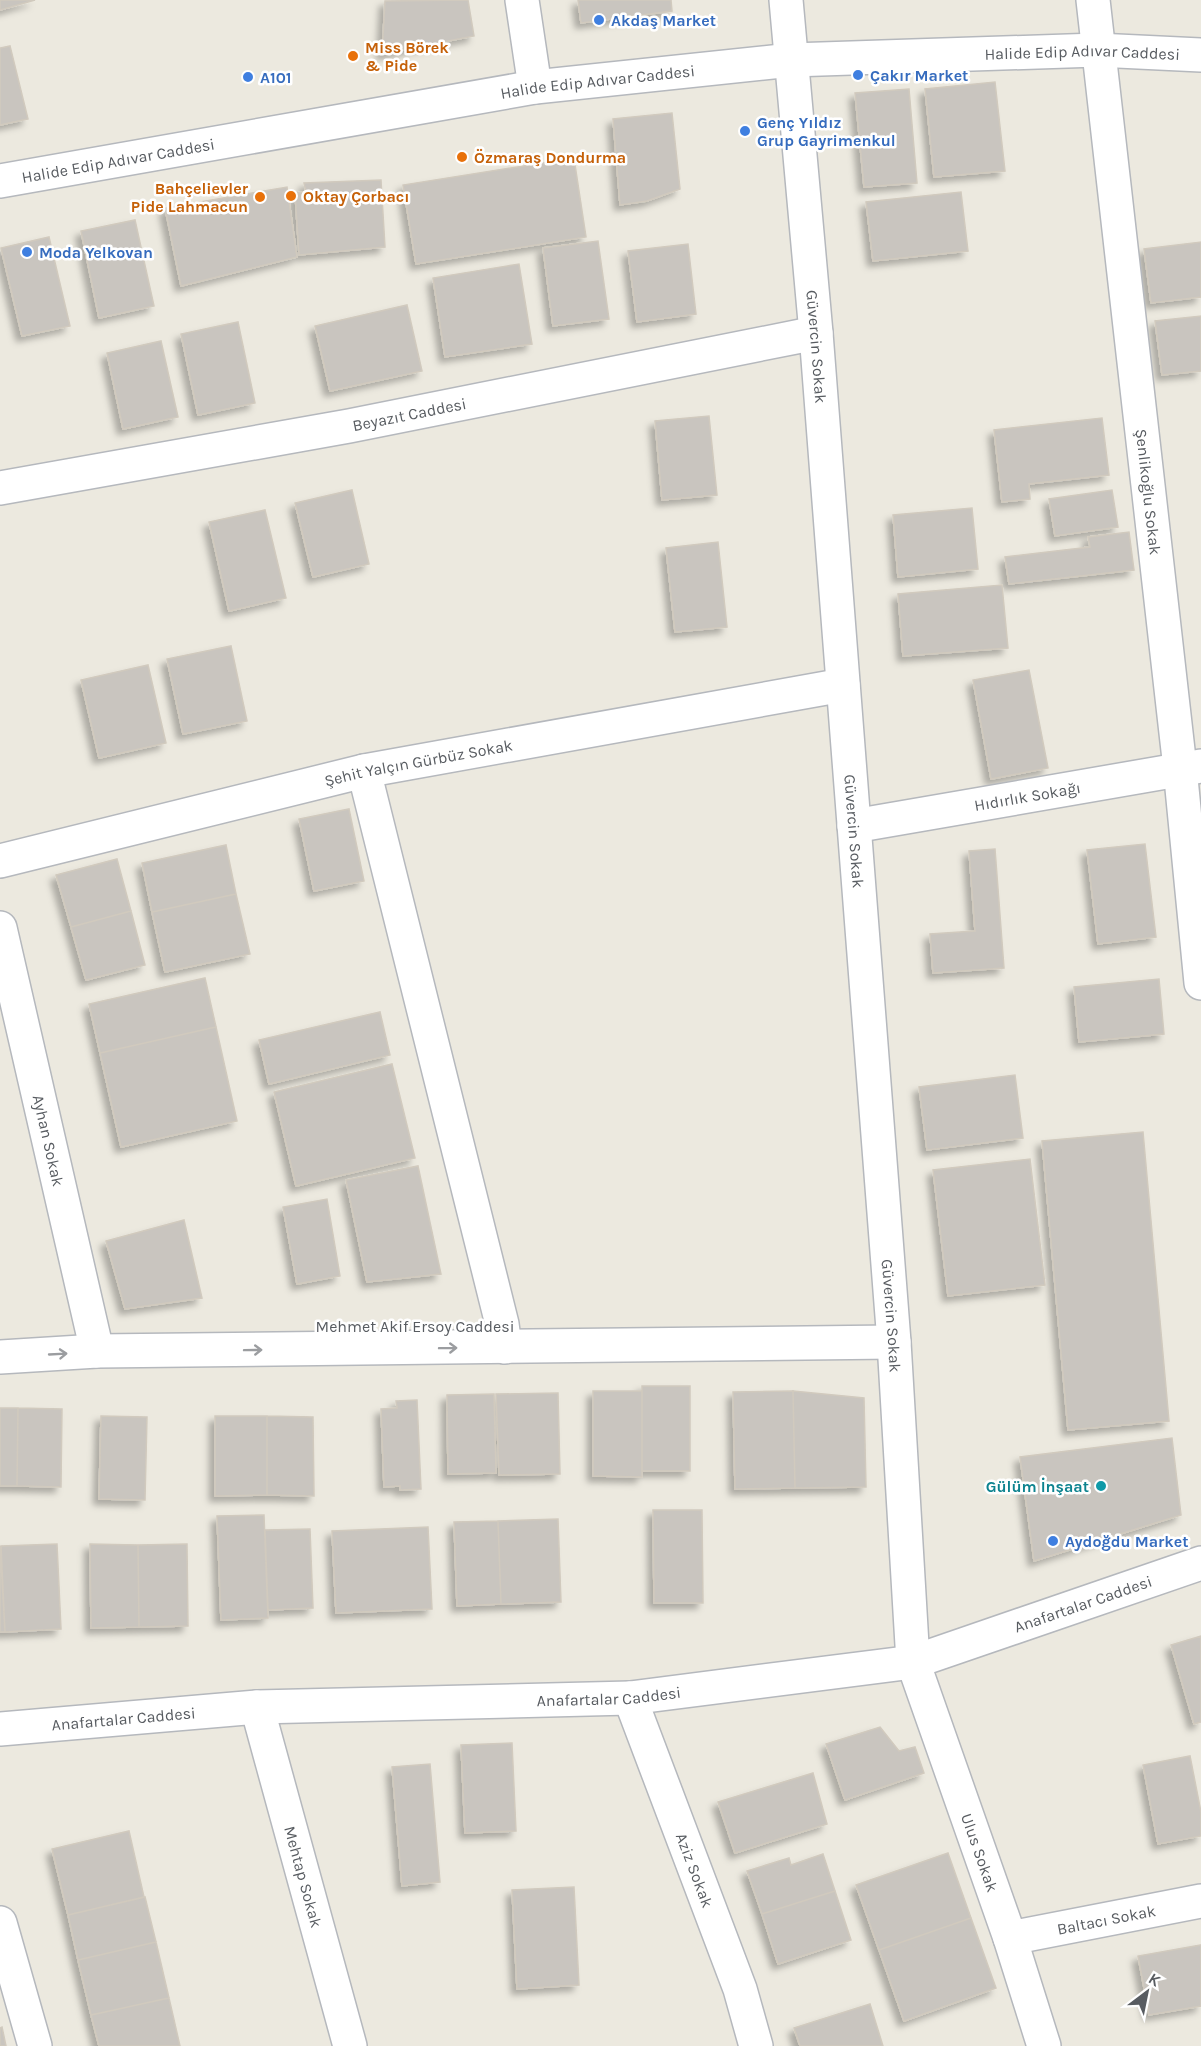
<svg xmlns="http://www.w3.org/2000/svg" width="1201" height="2046" viewBox="0 0 1201 2046" font-family="Karla,sans-serif">
  <defs>
    <filter id="shadow"><feDropShadow dx="-5.5" dy="5.5" stdDeviation="3" flood-color="#0004"/></filter>
  </defs>
  <rect width="100%" height="100%" fill="#ece9df"/>
  <path fill="#c9c5bf" stroke="#d1cabe" stroke-width="1.5" filter="url(#shadow)" d="M0,0H35L0,10Z
    M468,0L474,36L382,54L385,1Z
    M578,0H671L672,11L581,23Z
    M10,46L28,119L0,125V48Z
    M995,82L1005,171L934,177L925,89Z
    M909,89L917,183L864,187L855,93Z
    M672,113L680,189L647,201L620,205L613,119Z
    M574,158L586,237L416,264L403,185Z
    M381,180L385,247L299,255L295,193L306,192L304,183Z
    M287,187L297,257L181,286L165,208Z
    M961,192L968,251L873,261L866,202Z
    M135,220L154,306L99,318L81,231Z
    M49,237L70,326L22,336L1,248Z
    M598,241L609,319L553,326L543,248Z
    M1201,242V297L1151,303L1144,249Z
    M688,244L696,314L637,322L628,251Z
    M519,264L532,344L445,357L433,278Z
    M407,305L422,371L330,391L315,326Z
    M1201,316V371L1162,375L1155,321Z
    M238,322L255,403L198,415L181,334Z
    M161,341L178,417L123,429L107,353Z
    M709,416L717,495L662,500L655,421Z
    M1102,418L1109,475L1029,484L1030,499L1002,502L994,430Z
    M352,490L369,564L313,577L295,503Z
    M1112,490L1118,527L1055,536L1049,499Z
    M972,508L978,569L898,577L893,515Z
    M265,510L286,598L229,611L209,522Z
    M1129,532L1134,570L1009,584L1005,557L1090,547L1088,537Z
    M718,542L727,627L675,632L666,548Z
    M1002,585L1008,648L903,656L898,594Z
    M231,646L247,721L183,734L167,659Z
    M148,665L166,743L99,758L81,680Z
    M1029,670L1048,768L991,779L973,680Z
    M349,809L364,881L314,891L299,819Z
    M1145,844L1156,937L1098,944L1087,850Z
    M226,845L236,894L152,912L142,863Z
    M995,849L1004,968L933,973L930,934L975,931L969,851Z
    M117,859L131,911L71,927L56,875Z
    M236,894L250,954L165,972L152,912Z
    M131,911L145,965L86,980L71,927Z
    M205,978L216,1027L100,1053L89,1004Z
    M1159,979L1164,1034L1079,1042L1074,987Z
    M380,1012L390,1055L269,1084L259,1040Z
    M216,1027L237,1121L121,1147L100,1053Z
    M392,1064L415,1158L296,1186L274,1092Z
    M1015,1075L1023,1138L927,1150L919,1087Z
    M1143,1132L1169,1421L1068,1430L1042,1141Z
    M1030,1159L1045,1285L948,1296L933,1170Z
    M418,1166L441,1274L367,1282L346,1180Z
    M327,1199L340,1276L297,1284L283,1207Z
    M184,1220L202,1298L125,1309L106,1241Z
    M642,1386H690V1471H642Z
    M593,1391H642V1477L593,1476Z
    M793,1391L864,1398L866,1487L795,1488Z
    M793,1391L795,1488L735,1489L733,1392Z
    M558,1393L560,1474L499,1475L496,1394Z
    M494,1394L496,1473L448,1474L447,1395Z
    M417,1400L421,1489L400,1490V1486L384,1487L381,1409L397,1408L396,1401Z
    M0,1408H18L17,1486H0Z
    M18,1408L62,1409L61,1487L17,1486Z
    M101,1416L147,1417L145,1500L99,1499Z
    M215,1416H267V1495L215,1496Z
    M267,1416L313,1417L314,1496L267,1495Z
    M1172,1438L1181,1515L1034,1561L1020,1457Z
    M653,1510H702L703,1603H654Z
    M264,1515L268,1618L221,1620L217,1516Z
    M558,1519L561,1602L501,1604L498,1521Z
    M498,1521L501,1604L457,1606L454,1522Z
    M428,1527L432,1609L336,1613L332,1531Z
    M310,1529L313,1608L268,1610L265,1530Z
    M57,1544L61,1629L5,1632L1,1546Z
    M90,1544L138,1545L139,1627L91,1628Z
    M187,1544L188,1626L139,1627L138,1545Z
    M0,1546L5,1632H0Z
    M1201,1636V1722L1194,1724L1171,1645Z
    M880,1727L899,1751L915,1747L924,1773L845,1800L826,1744Z
    M512,1743L516,1831L465,1833L461,1745Z
    M1190,1756L1201,1812V1836L1158,1844L1143,1765Z
    M430,1764L440,1882L402,1886L392,1767Z
    M813,1773L827,1824L735,1853L718,1802Z
    M129,1831L144,1897L68,1915L52,1849Z
    M948,1853L971,1918L879,1950L856,1885Z
    M823,1854L835,1891L762,1914L747,1871L789,1858L791,1865Z
    M574,1887L579,1985L517,1989L512,1890Z
    M835,1891L851,1940L778,1964L762,1914Z
    M145,1897L156,1942L78,1960L68,1915Z
    M971,1918L996,1988L904,2021L879,1950Z
    M156,1942L169,1998L91,2015L78,1960Z
    M1201,1945V2006L1149,2015L1138,1956Z
    M169,1998L180,2046H99L91,2015Z
    M870,2004L883,2046H800L794,2028Z
    M2,2027L6,2046H0V2028Z"/>
  <g fill="none" stroke-linecap="round" stroke-linejoin="round">
    <defs>
      <g id="minor">
        <path d="M522,0L535,87"/>
        <path id="s1" d="M786,0L816,333L894,1342L913,1662L1010,1938L1044,2046"/>
        <path id="s2" d="M1093,0L1180,768L1201,983"/>
        <path d="M364,771L502,1324L505,1347"/>
        <path id="s3" d="M854,826L1201,766"/>
        <path id="s4" d="M0,861L364,771L843,685"/>
        <path id="s5" d="M0,928L97,1351"/>
        <path id="s6" d="M630,1698L740,1989L756,2046"/>
        <path id="s7" d="M257,1707L350,2046"/>
        <path d="M0,1923L35,2046"/>
        <path id="s8" d="M1010,1938L1201,1901"/>
      </g>
      <g id="tertiary">
        <path id="s9" d="M0,181L535,87L791,60L1097,50L1201,55"/>
        <path id="s10" d="M0,488L349,426L816,333"/>
        <path d="M0,1357L97,1351L894,1342"/>
        <path id="s11" d="M0,1729L257,1707L630,1698L913,1662L1201,1563"/>
      </g>
    </defs>
    <use href="#minor" stroke="#b5b8bd" stroke-width="36"/>
    <use href="#tertiary" stroke="#b5b8bd" stroke-width="36"/>
    <use href="#minor" stroke="#fff" stroke-width="33"/>
    <use href="#tertiary" stroke="#fff" stroke-width="33"/>
  </g>
  <defs><path id="oneway-shaft" d="M-6 0H5M1.5-3L5.5 0L1.5 3" fill="none" stroke-width="1.6" stroke-linecap="round" stroke-linejoin="round" transform="scale(1.5)"/></defs>
  <g stroke="#9b9da0">
    <use href="#oneway-shaft" transform="translate(448 1348) rotate(-1)"/>
    <use href="#oneway-shaft" transform="translate(253 1350) rotate(-1)"/>
    <use href="#oneway-shaft" transform="translate(58 1354) rotate(-3)"/>
  </g>
  <g fill="#3f7fe0" stroke="#fff" stroke-width="2">
    <circle cx="599" cy="20" r="6"/>
    <circle cx="858" cy="75" r="6"/>
    <circle cx="248" cy="77" r="6"/>
    <circle cx="745" cy="131" r="6"/>
    <circle cx="27" cy="252" r="6"/>
    <circle cx="1053" cy="1541" r="6"/>
  </g>
  <g fill="#e8710a" stroke="#fff" stroke-width="2">
    <circle cx="353" cy="56" r="6"/>
    <circle cx="462" cy="157" r="6"/>
    <circle cx="291" cy="196" r="6"/>
    <circle cx="260" cy="197" r="6"/>
  </g>
  <circle fill="#0f9aa8" stroke="#fff" stroke-width="2" cx="1101" cy="1486" r="6"/>
  <g text-anchor="middle" stroke-width="5" stroke-linejoin="round" paint-order="stroke">
    <g font-size="16" font-weight="bold" fill="#366cbe" stroke="#fff" text-anchor="start">
      <text x="611" y="26">Akdaş Market</text>
      <text x="870" y="81">Çakır Market</text>
      <text x="260" y="83">A101</text>
      <text x="757" y="128">Genç Yıldız<tspan x="757" dy="18">Grup Gayrimenkul</tspan></text>
      <text x="39" y="258">Moda Yelkovan</text>
      <text x="1065" y="1547">Aydoğdu Market</text>
    </g>
    <g font-size="16" font-weight="bold" fill="#c56008" stroke="#fff" text-anchor="start">
      <text x="365" y="53">Miss Börek<tspan x="365" dy="18">&amp; Pide</tspan></text>
      <text x="474" y="163">Özmaraş Dondurma</text>
      <text x="248" y="194" text-anchor="end">Bahçelievler<tspan x="248" dy="18">Pide Lahmacun</tspan></text>
      <text x="303" y="202">Oktay Çorbacı</text>
    </g>
    <g font-size="16" fill="#585c61" stroke="#fff">
      <text dy="6" stroke="none"><textPath href="#s9" startOffset="1092">Halide Edip Adıvar Caddesi</textPath></text>
      <text dy="6" stroke="none"><textPath href="#s9" startOffset="606">Halide Edip Adıvar Caddesi</textPath></text>
      <text dy="6" stroke="none"><textPath href="#s9" startOffset="120">Halide Edip Adıvar Caddesi</textPath></text>
      <text dy="6" stroke="none"><textPath href="#s1" startOffset="348">Güvercin Sokak</textPath></text>
      <text dy="6" stroke="none"><textPath href="#s10" startOffset="416">Beyazıt Caddesi</textPath></text>
      <text dy="6" stroke="none"><textPath href="#s2" startOffset="495">Şenlikoğlu Sokak</textPath></text>
      <text dy="6" stroke="none"><textPath href="#s4" startOffset="430">Şehit Yalçın Gürbüz Sokak</textPath></text>
      <text dy="6" stroke="none"><textPath href="#s3" startOffset="176">Hıdırlık Sokağı</textPath></text>
      <text dy="6" stroke="none"><textPath href="#s1" startOffset="834">Güvercin Sokak</textPath></text>
      <text dy="6" stroke="none"><textPath href="#s5" startOffset="218">Ayhan Sokak</textPath></text>
      <text dy="6" stroke="none"><textPath href="#s1" startOffset="1320">Güvercin Sokak</textPath></text>
      <text x="415" y="1332">Mehmet Akif Ersoy Caddesi</text>
      <text dy="6" stroke="none"><textPath href="#s11" startOffset="1096">Anafartalar Caddesi</textPath></text>
      <text dy="6" stroke="none"><textPath href="#s11" startOffset="610">Anafartalar Caddesi</textPath></text>
      <text dy="6" stroke="none"><textPath href="#s11" startOffset="124">Anafartalar Caddesi</textPath></text>
      <text dy="6" stroke="none"><textPath href="#s1" startOffset="1869">Ulus Sokak</textPath></text>
      <text dy="6" stroke="none"><textPath href="#s6" startOffset="184">Aziz Sokak</textPath></text>
      <text dy="6" stroke="none"><textPath href="#s7" startOffset="176">Mehtap Sokak</textPath></text>
      <text dy="6" stroke="none"><textPath href="#s8" startOffset="98">Baltacı Sokak</textPath></text>
    </g>
    <g font-size="16" font-weight="bold" fill="#0d838f" stroke="#fff" text-anchor="end">
      <text x="1089" y="1492">Gülüm İnşaat</text>
    </g>
  </g>
  <g transform="translate(1147 1992) rotate(32)" stroke="#ffffff" stroke-width="4.5" paint-order="stroke">
  <path d="M0-4.5L10 22L0 15L-10 22Z" fill="#585c61"/>
  <text y="-9" font-size="16" font-weight="bold" text-anchor="middle" fill="#585c61">K</text>
  </g>
</svg>
